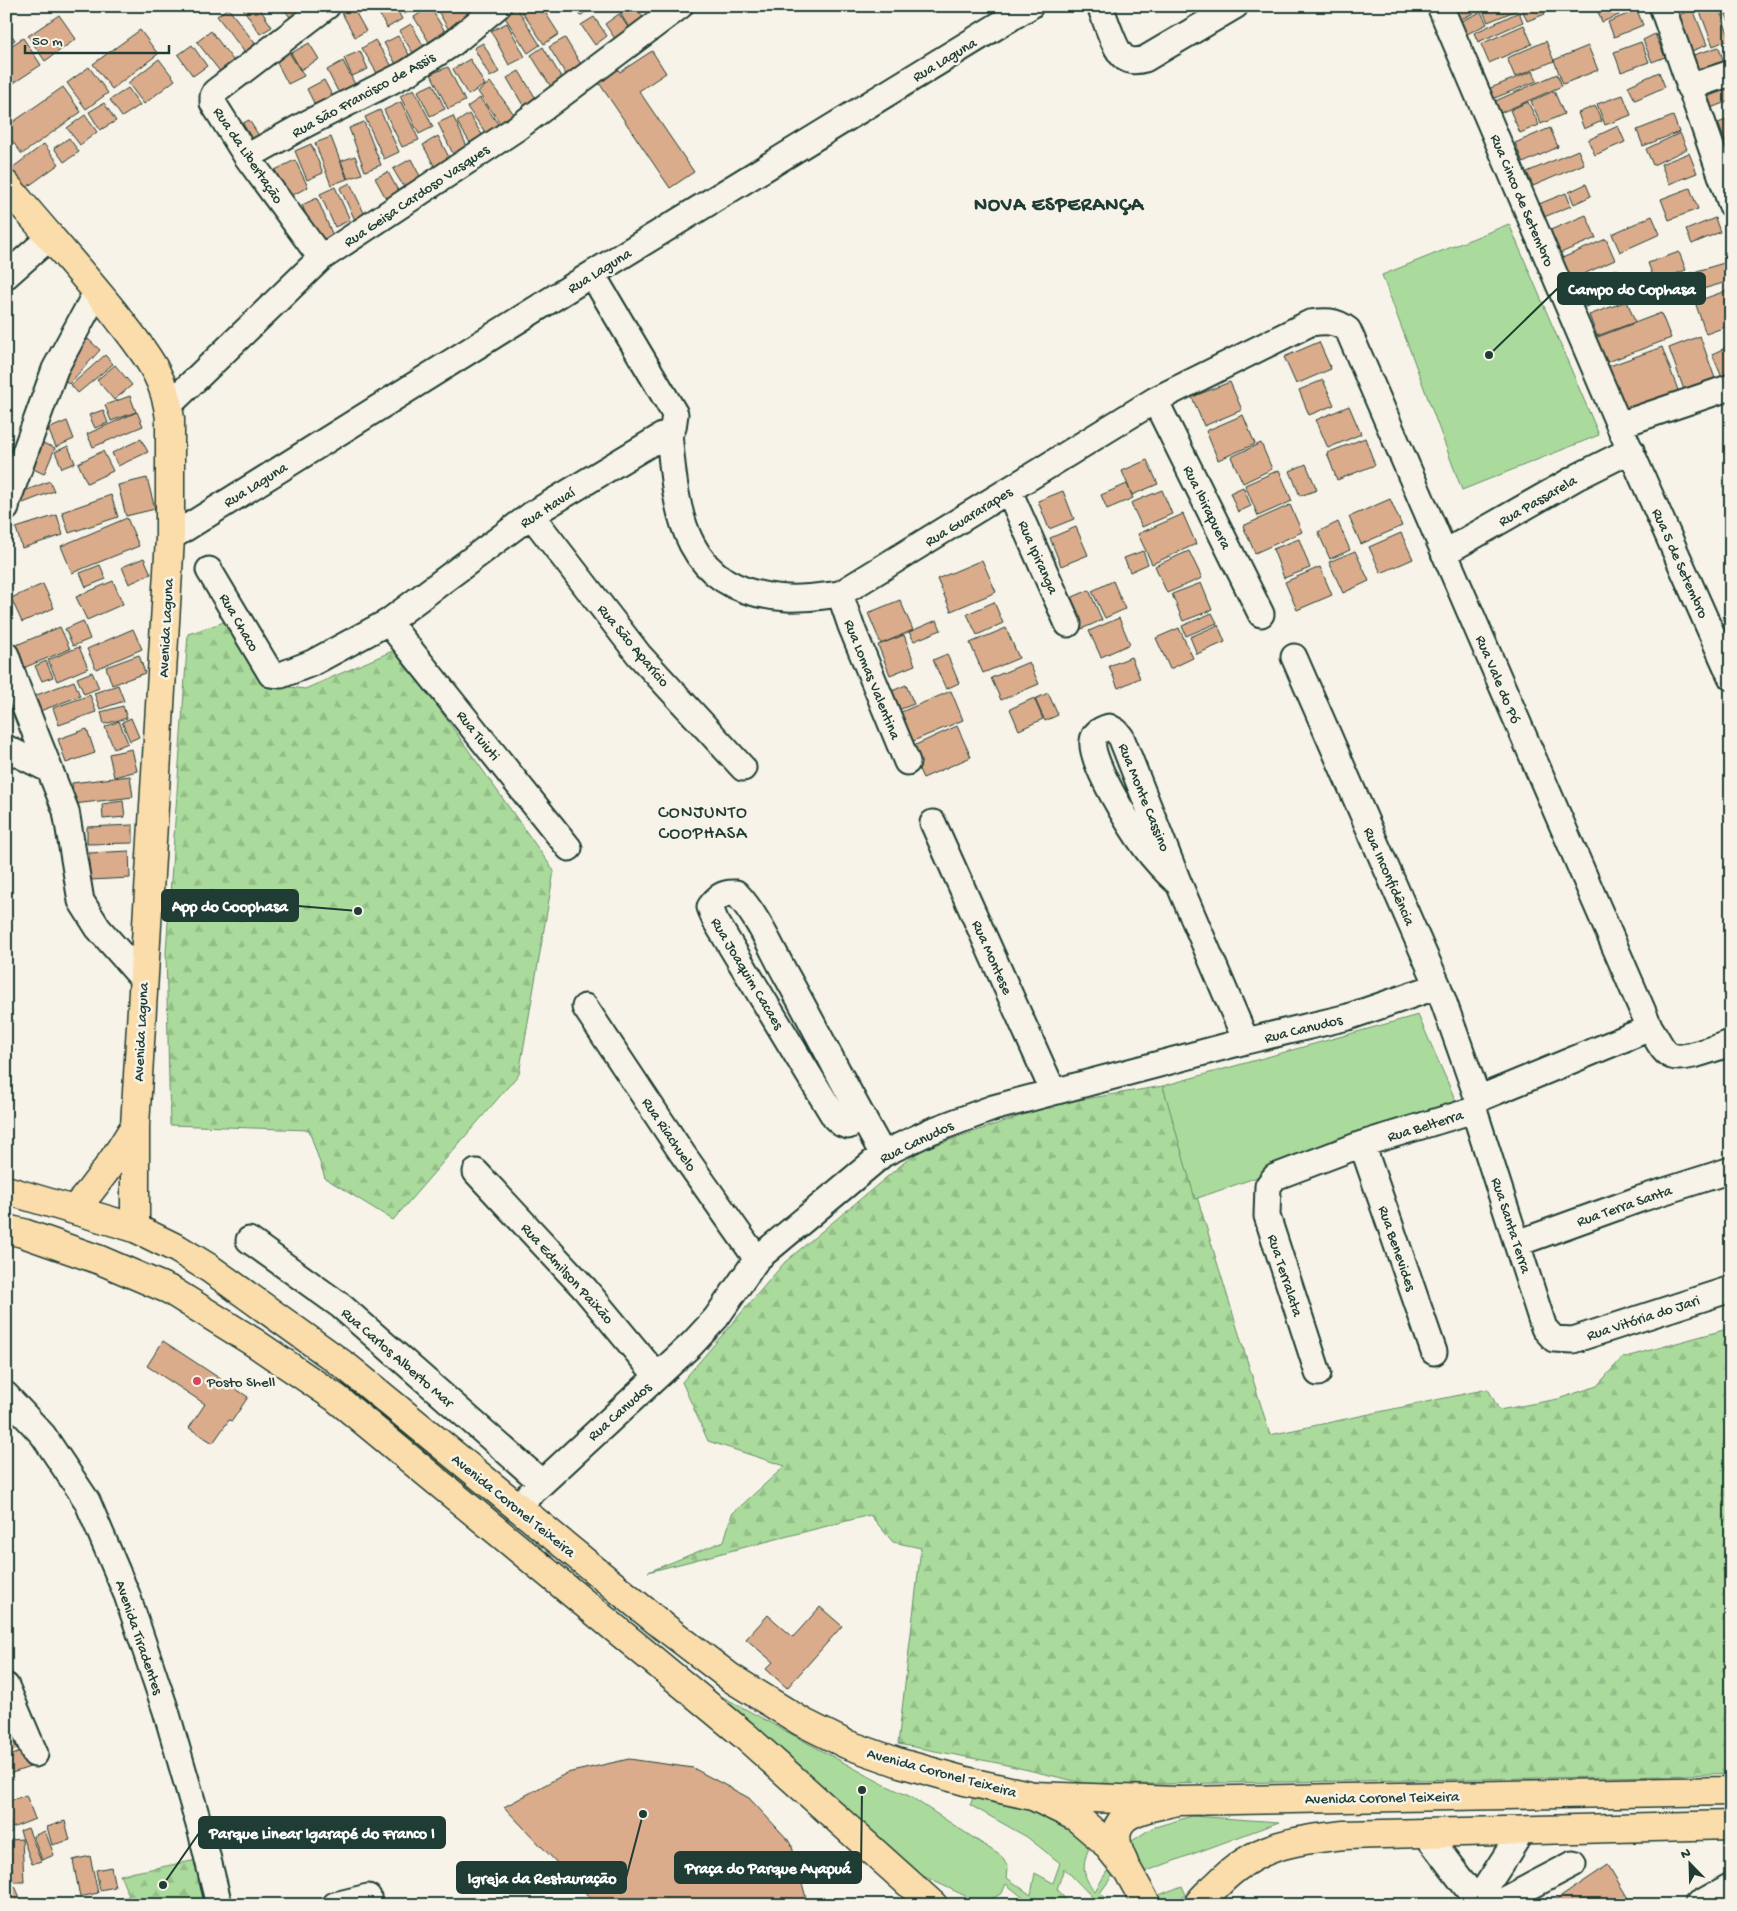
<svg xmlns="http://www.w3.org/2000/svg" width="1737" height="1911" viewBox="0 0 1737 1911" font-family="'Gochi Hand',sans-serif">
  <defs>
    <pattern id="forest-firs" width="22" height="20" patternUnits="userSpaceOnUse" patternTransform="scale(1.25)"><rect width="22" height="20" fill="#abdb9c"/><path d="M5 1l3.5 6h-7zM16 11l3.5 6h-7z" fill="#93bd87"/></pattern>
  </defs>
  <rect width="100%" height="100%" fill="#f7f3e8"/>
  <filter id="ink" filterUnits="userSpaceOnUse"><feTurbulence type="fractalNoise" baseFrequency=".02" numOctaves="2"/><feDisplacementMap in="SourceGraphic" scale="10" xChannelSelector="R" yChannelSelector="G"/><feConvolveMatrix kernelMatrix="1 2 1 2 8 2 1 2 1" color-interpolation-filters="sRGB"/></filter>
  <g filter="url(#ink)">
    <path fill="url(#forest-firs)" stroke="#658c68" d="M230,620L267,684L305,689L397,649L554,871L519,1074L393,1220L325,1178L309,1130L170,1125L166,952L188,634Z
      M1163,1086L1270,1435L1488,1389L1499,1410L1558,1399L1597,1386L1622,1358L1731,1328V1773L1666,1776L1092,1785L998,1763L898,1744L921,1548L893,1542L870,1515L648,1572L724,1541L732,1514L785,1466L708,1441L682,1382L785,1262L918,1151L1055,1104Z
      M197,1860L207,1905H117L116,1900L129,1896L120,1875Z"/>
    <path fill="#abdb9c" stroke="#658c68" d="M1509,224L1599,435L1462,490L1382,275Z
      M1418,1015L1455,1099L1456,1107L1195,1199L1163,1086Z
      M703,1686L883,1784L911,1797L1001,1856L1008,1867L1007,1878L1031,1895L1035,1873L1053,1883L1060,1863L1027,1837L970,1805L974,1796L1108,1820C1092,1841 1071,1867 1095,1891L1121,1848L1152,1828L1192,1816L1279,1822L1144,1872L1118,1868L1100,1893L1112,1903L1136,1904L1182,1886L1186,1895L1165,1905H1100L1064,1868L1057,1889L1070,1905H1024L1026,1900L1006,1884L1002,1893L990,1900L976,1901L923,1876L807,1773Z"/>
    <path fill="#dbac8c" stroke="#1f3d34" d="M258,6L272,27L260,34L242,7Z
      M282,6H303L305,10L292,20Z
      M338,6H352L366,31L355,37Z
      M375,6H395L402,19L387,28Z
      M400,6H417L405,14Z
      M435,6H473L477,13L449,30Z
      M518,6H541L559,34L544,44Z
      M573,6H593V7L580,16Z
      M616,6H636L647,24L632,33Z
      M1449,6H1478L1480,10L1457,21Z
      M1494,6H1515L1517,10L1488,22L1483,11Z
      M1530,6H1542L1545,14L1527,21L1522,9Z
      M1605,6H1616L1619,15L1602,22L1597,9Z
      M1621,6H1642L1623,13Z
      M1698,6H1718L1730,39L1713,46Z
      M430,7L446,33L429,42L414,17Z
      M228,8L257,46L246,54L217,16Z
      M517,8L540,45L528,53L504,16Z
      M1693,9L1707,45L1679,56L1665,21Z
      M1637,10L1643,25L1614,37L1608,22Z
      M1481,12L1487,24L1463,36L1457,23Z
      M1519,12L1523,22L1478,42L1474,33Z
      M1731,12V27L1726,14Z
      M619,14L632,33L618,43L605,24Z
      M59,15L76,39L45,61L28,36Z
      M594,17L607,36L595,45L581,25Z
      M507,23L525,57L509,65L491,31Z
      M411,24L426,50L415,56L399,31Z
      M1524,25L1532,44L1489,63L1481,44Z
      M7,28L15,40L6,46V29Z
      M140,30L158,54L112,89L93,64Z
      M211,31L236,64L222,74L197,42Z
      M1655,34L1665,57L1652,62L1643,40Z
      M398,36L414,63L400,71L384,43Z
      M23,38L41,65L6,88V49Z
      M565,38L585,71L570,81L549,47Z
      M375,40L397,74L383,83L362,48Z
      M1546,41L1554,61L1515,77L1507,58Z
      M1641,42L1649,62L1621,72L1614,52Z
      M309,43L319,59L300,70L290,54Z
      M483,43L499,72L490,77L474,48Z
      M192,45L207,66L193,76L178,55Z
      M1588,46L1598,70L1563,84L1554,60Z
      M543,47L563,80L551,87L531,55Z
      M1719,47L1724,63L1695,72L1690,56Z
      M289,49L304,76L288,84L274,57Z
      M360,51L368,69L352,76L344,58Z
      M652,51L666,73L639,91L694,172L670,188L597,80L616,67L620,72Z
      M159,59L175,80L144,104L128,83Z
      M470,59L485,85L468,95L453,69Z
      M343,61L360,94L344,103L327,70Z
      M89,67L108,93L86,109L67,83Z
      M448,67L465,101L448,109L431,74Z
      M519,71L540,105L527,112L507,78Z
      M1533,71L1537,81L1487,101L1483,91Z
      M1659,72L1665,87L1635,100L1628,86Z
      M1557,74L1562,86L1498,114L1493,102Z
      M324,80L333,97L316,107L307,89Z
      M490,82L516,117L503,127L478,92Z
      M433,84L445,109L430,116L418,91Z
      M63,87L81,112L22,154L6,133V127Z
      M128,88L140,105L122,117L110,100Z
      M414,89L433,127L419,134L400,96Z
      M1728,89L1731,100L1703,111L1698,100Z
      M1554,91L1564,114L1541,124L1531,101Z
      M1623,95L1631,115L1605,125L1597,104Z
      M480,98L503,131L491,140L467,107Z
      M401,102L419,140L402,147L384,110Z
      M1528,102L1539,125L1520,133L1510,110Z
      M104,103L116,121L100,130L89,112Z
      M1595,106L1602,121L1584,129L1578,113Z
      M380,110L399,152L384,159L365,117Z
      M469,114L486,141L474,149L457,122Z
      M85,115L97,132L80,145L67,128Z
      M453,116L471,155L457,162L438,123Z
      M1673,116L1679,132L1643,146L1637,130Z
      M1731,118V141L1726,143L1718,123Z
      M249,120L261,139L250,146L238,126Z
      M364,122L381,165L365,171L349,128Z
      M1618,126L1625,142L1595,155L1588,140Z
      M1550,128L1558,147L1523,163L1515,143Z
      M1680,133L1687,149L1653,165L1646,149Z
      M438,136L453,165L438,173L423,145Z
      M331,137L347,179L331,185L315,143Z
      M69,138L79,152L64,162L54,148Z
      M44,144L59,164L23,190L8,171Z
      M311,144L323,173L307,180L295,151Z
      M1578,150L1584,164L1533,186L1527,172Z
      M1689,153L1697,173L1669,184L1661,164Z
      M355,156L362,174L348,179L341,161Z
      M411,159L422,180L405,189L393,169Z
      M295,160L308,187L289,197L275,170Z
      M388,172L402,198L389,204L375,178Z
      M350,183L365,215L355,220L340,188Z
      M1586,184L1591,196L1574,204L1569,192Z
      M335,187L350,220L335,227L320,194Z
      M1690,188L1698,209L1669,220L1661,199Z
      M1566,193L1571,206L1544,217L1539,204Z
      M317,198L333,236L318,243L302,205Z
      M1586,215L1596,238L1558,254L1548,231Z
      M1652,216L1660,234L1620,252L1612,234Z
      M1715,218L1720,232L1692,244L1686,230Z
      M1606,239L1615,260L1570,280L1560,259Z
      M1679,252L1686,270L1655,282L1648,263Z
      M1724,263L1730,281L1696,291L1690,273Z
      M1617,269L1625,294L1579,309L1571,284Z
      M1731,289V325L1706,334L1695,302Z
      M1627,301L1635,322L1597,336L1589,315Z
      M1661,313L1671,338L1605,363L1595,338Z
      M1700,336L1718,387L1687,398L1669,348Z
      M88,339L100,350L69,384L56,373Z
      M1319,342L1331,369L1296,384L1284,357Z
      M1662,347L1682,401L1623,422L1604,368Z
      M1727,347L1731,355V382L1725,384L1712,354Z
      M105,355L113,364L78,393L71,385Z
      M115,365L132,385L114,400L97,380Z
      M1323,380L1334,405L1309,415L1299,390Z
      M1230,382L1242,410L1204,426L1192,397Z
      M130,396L136,412L111,421L105,405Z
      M1349,406L1361,434L1328,448L1316,420Z
      M103,410L108,423L95,428L89,415Z
      M137,412L143,426L93,447L87,434Z
      M1243,415L1255,444L1218,460L1206,431Z
      M67,421L74,439L56,447L48,429Z
      M1365,438L1375,465L1337,480L1327,453Z
      M141,439L148,452L118,466L112,453Z
      M40,442L55,448L44,474L29,467Z
      M1261,443L1272,469L1243,483L1231,457Z
      M68,446L75,463L62,468L55,452Z
      M103,451L113,471L87,483L78,463Z
      M1147,460L1158,484L1132,495L1122,471Z
      M1306,464L1317,490L1300,496L1290,471Z
      M1279,470L1292,501L1258,516L1245,485Z
      M147,478L155,509L126,516L118,485Z
      M50,481L54,491L23,503L19,493Z
      M1127,484L1133,498L1107,509L1101,495Z
      M1243,487L1251,506L1238,512L1230,493Z
      M1162,490L1172,514L1142,527L1131,503Z
      M1063,491L1074,519L1049,529L1038,501Z
      M111,495L118,517L69,533L62,512Z
      M1390,499L1402,526L1361,544L1349,517Z
      M1290,505L1302,532L1255,553L1243,526Z
      M1183,514L1196,544L1152,564L1138,534Z
      M57,515L63,535L22,548L16,528Z
      M127,518L139,546L72,573L61,546Z
      M1338,522L1350,550L1330,559L1318,532Z
      M1076,527L1088,555L1061,566L1050,538Z
      M1401,533L1413,559L1381,573L1369,547Z
      M1299,539L1310,568L1284,578L1273,549Z
      M1143,551L1148,564L1130,572L1124,558Z
      M1189,551L1202,578L1167,593L1155,566Z
      M1355,551L1369,581L1343,593L1329,562Z
      M144,558L151,574L129,584L122,567Z
      M982,560L996,592L951,611L937,579Z
      M100,565L106,579L86,587L80,573Z
      M1320,567L1332,595L1297,610L1285,582Z
      M113,581L123,604L87,620L76,597Z
      M1113,581L1125,609L1105,618L1092,591Z
      M1201,583L1212,610L1183,621L1172,594Z
      M43,584L54,608L22,622L11,598Z
      M1089,590L1102,620L1079,630L1066,600Z
      M900,600L913,630L881,644L868,613Z
      M994,602L1003,623L977,635L967,614Z
      M1212,613L1217,623L1186,636L1182,626Z
      M1119,618L1130,644L1101,657L1089,631Z
      M937,620L941,630L914,641L909,632Z
      M83,621L90,639L73,646L65,629Z
      M1218,625L1225,642L1197,654L1190,637Z
      M60,627L70,649L23,668L14,646Z
      M1006,628L1019,658L983,673L970,643Z
      M1179,628L1193,658L1170,669L1156,638Z
      M133,629L142,649L96,669L87,649Z
      M904,635L915,665L890,675L878,645Z
      M79,647L88,668L57,681L48,660Z
      M947,654L959,683L946,689L933,660Z
      M139,655L145,673L112,685L106,667Z
      M1131,657L1140,678L1118,688L1109,666Z
      M46,661L53,677L42,681L35,666Z
      M1029,662L1039,684L1001,700L991,678Z
      M92,672L99,688L84,694L77,678Z
      M74,681L80,696L40,711L34,696Z
      M118,685L124,701L100,709L94,693Z
      M906,685L914,704L893,712L885,694Z
      M951,691L963,720L906,744L894,715Z
      M1048,693L1058,715L1045,721L1035,699Z
      M90,695L96,712L59,725L53,708Z
      M1034,698L1043,719L1019,730L1010,709Z
      M123,706L127,718L104,724L101,712Z
      M131,718L139,737L130,741L122,722Z
      M119,721L128,743L114,749L105,727Z
      M957,726L971,757L923,778L909,748Z
      M87,729L95,753L66,763L58,739Z
      M132,749L137,771L114,777L109,754Z
      M130,776L133,797L74,804L72,783Z
      M123,801L125,817L103,819L102,804Z
      M133,825V843L87,844V827Z
      M129,851L130,878L90,880L89,853Z
      M163,1341L248,1397L232,1421L229,1420L213,1443L189,1428L205,1404L147,1366Z
      M820,1607L842,1626L787,1688L766,1669L773,1662L746,1639L768,1615L793,1637Z
      M10,1734L17,1749L6,1754V1736Z
      M24,1751L30,1767L6,1775V1757Z
      M629,1759L693,1768L749,1798L791,1843L808,1905H597L504,1807L567,1773Z
      M26,1795L35,1819L12,1828L6,1812V1802Z
      M6,1819L12,1832L6,1835Z
      M65,1821L70,1840L52,1845L47,1827Z
      M28,1828L41,1861L32,1864L20,1831Z
      M45,1831L54,1855L42,1860L33,1836Z
      M22,1839L24,1882H13L10,1840Z
      M90,1856L98,1893L80,1897L73,1860Z
      M1608,1865L1632,1905H1549Z
      M111,1867L115,1887L100,1890L96,1870Z
      M15,1886L23,1905H6V1890Z"/>
    <g fill="none" stroke-linecap="round" stroke-linejoin="round">
      <defs>
        <path id="minor" d="M1100,6C1105,18 1115,52 1125,58C1131,62 1138,61 1145,59L1235,6
          M1440,6L1619,425L1731,677
          M1662,6L1731,204
          M1689,87L1731,73
          M247,157L306,124L407,73L453,43L498,6
          M321,258L247,157L213,103V96L215,92L327,6
          M6,276L50,237
          M1155,400L1261,614
          M169,405L321,258L517,128L680,6
          M1619,425L1731,387
          M669,432C676,516 684,592 787,598C804,599 823,596 840,594L1155,400L1310,323C1325,321 1335,320 1348,330L1650,1028C1656,1036 1662,1053 1672,1056C1685,1061 1717,1047 1731,1043
          M1009,491L1068,624
          M6,508L7,502L55,369L97,291
          M531,515L639,655L743,768
          M170,538L592,274L1030,6
          M1444,553L1579,476L1631,450
          M209,570L271,674L281,675L312,663L388,622L531,515L669,432L673,428L675,414L592,274
          M840,594L851,626L907,762
          M388,622L569,848
          M6,655L17,687L66,811L81,901L98,928L143,979
          M1294,657L1438,986L1478,1099
          M6,748L48,769
          M933,823L1053,1091
          M1179,884C1167,873 1155,861 1145,847C1132,829 1089,761 1093,741C1094,732 1102,729 1109,727L1116,731L1121,737L1179,884L1246,1041
          M585,1007L682,1153L757,1259
          M1474,1110L1544,1328L1554,1339L1573,1340L1731,1289
          M863,1117L848,1126L842,1124L835,1118L715,920L710,907C717,897 723,892 736,893C758,916 771,948 786,975C819,1034 849,1095 883,1154
          M1362,1144L1434,1352
          M476,1172L585,1289L657,1376
          M249,1240L341,1306L541,1482
          M1518,1243L1640,1199L1731,1170
          M1318,1373L1267,1216L1268,1186L1275,1177L1362,1144L1474,1110L1478,1099L1650,1028
          M6,1395L43,1435L87,1501L127,1595L166,1711L202,1835L219,1905
          M516,1507L692,1344L716,1318L757,1259L883,1154L931,1131L993,1108L1246,1041L1348,1017L1438,986
          M6,1686L35,1754
          M1426,1834L1480,1905
          M1477,1901L1522,1831
          M335,1905L368,1897
          M1495,1905L1573,1864
          M1697,1905L1731,1886"/>
        <path id="major" d="M6,185C43,230 83,273 119,319C132,336 146,353 156,372C164,387 168,402 170,419V538L135,1126V1228
          M75,1209C98,1183 117,1156 135,1126
          M1033,1796L1178,1801L1731,1791
          M1198,1905C1202,1897 1211,1891 1217,1885C1256,1845 1291,1841 1344,1835L1731,1825"/>
        <path id="highway" d="M6,1190L135,1228L178,1249L209,1268L348,1368L663,1626L731,1678L802,1722L846,1744L900,1763L965,1781L1033,1796L1076,1817L1103,1840L1128,1871L1147,1905
          M6,1229L23,1233L100,1260L170,1290L255,1343L336,1398L744,1735L933,1905
          M1124,1863C1099,1813 1139,1810 1178,1801"/>
      </defs>
      <use href="#minor" stroke="#1f3d34" stroke-width="29"/>
      <use href="#major" stroke="#1f3d34" stroke-width="31"/>
      <use href="#highway" stroke="#1f3d34" stroke-width="31"/>
      <use href="#minor" stroke="#f7f3e8" stroke-width="25"/>
      <use href="#major" stroke="#fbddab" stroke-width="28"/>
      <use href="#highway" stroke="#fbddab" stroke-width="28"/>
    </g>
  </g>
  <circle fill="#d1495b" stroke="#f7f3e8" stroke-width="2" cx="197" cy="1381" r="5"/>
  <g text-anchor="middle" stroke-width="5" stroke-linejoin="round" paint-order="stroke">
    <g font-size="15" fill="#1f3d34" stroke="#f7f3e8">
      <text transform="translate(944 59) rotate(-31)" y="5">Rua Laguna</text>
      <text transform="translate(363 94) rotate(-29)" y="5">Rua São Francisco de Assis</text>
      <text transform="translate(249 155) rotate(56)" y="5">Rua da Libertação</text>
      <text transform="translate(416 195) rotate(-34)" y="5">Rua Geisa Cardoso Vasques</text>
      <text transform="translate(1523 200) rotate(67)" y="5">Rua Cinco de Setembro</text>
      <text transform="translate(599 270) rotate(-32)" y="5">Rua Laguna</text>
      <text transform="translate(255 484) rotate(-32)" y="5">Rua Laguna</text>
      <text transform="translate(1537 500) rotate(-30)" y="5">Rua Passarela</text>
      <text transform="translate(547 507) rotate(-33)" y="5">Rua Havaí</text>
      <text transform="translate(1208 507) rotate(64)" y="5">Rua Ibirapuera</text>
      <text transform="translate(968 516) rotate(-32)" y="5">Rua Guararapes</text>
      <text transform="translate(1039 557) rotate(66)" y="5">Rua Ipiranga</text>
      <text transform="translate(1681 563) rotate(66)" y="5">Rua 5 de Setembro</text>
      <text transform="translate(240 622) rotate(60)" y="5">Rua Chaco</text>
      <text transform="translate(165 628) rotate(-87)" y="5">Avenida Laguna</text>
      <text transform="translate(634 645) rotate(50)" y="5">Rua São Aparício</text>
      <text transform="translate(873 679) rotate(68)" y="5">Rua Lomas Valentina</text>
      <text transform="translate(1499 679) rotate(67)" y="5">Rua Vale do Pó</text>
      <text transform="translate(479 735) rotate(51)" y="5">Rua Tuiuti</text>
      <text transform="translate(1145 797) rotate(68)" y="5">Rua Monte Cassino</text>
      <text transform="translate(1390 876) rotate(66)" y="5">Rua Inconfidência</text>
      <text transform="translate(993 957) rotate(66)" y="5">Rua Montese</text>
      <text transform="translate(748 973) rotate(59)" y="5">Rua Joaquim Cacaes</text>
      <text transform="translate(1303 1028) rotate(-14)" y="5">Rua Canudos</text>
      <text transform="translate(140 1032) rotate(-87)" y="5">Avenida Laguna</text>
      <text transform="translate(1425 1125) rotate(-17)" y="5">Rua Belterra</text>
      <text transform="translate(670 1134) rotate(56)" y="5">Rua Riachuelo</text>
      <text transform="translate(916 1141) rotate(-26)" y="5">Rua Canudos</text>
      <text transform="translate(1624 1205) rotate(-19)" y="5">Rua Terra Santa</text>
      <text transform="translate(1512 1225) rotate(72)" y="5">Rua Santa Terra</text>
      <text transform="translate(1398 1248) rotate(71)" y="5">Rua Benevides</text>
      <text transform="translate(568 1273) rotate(48)" y="5">Rua Edmilson Paixão</text>
      <text transform="translate(1286 1275) rotate(72)" y="5">Rua Terralata</text>
      <text transform="translate(1643 1317) rotate(-18)" y="5">Rua Vitória do Jari</text>
      <text transform="translate(398 1357) rotate(41)" y="5">Rua Carlos Alberto Mar</text>
      <text transform="translate(619 1411) rotate(-42)" y="5">Rua Canudos</text>
      <text transform="translate(514 1505) rotate(39)" y="5">Avenida Coronel Teixeira</text>
      <text transform="translate(140 1637) rotate(71)" y="5">Avenida Tiradentes</text>
      <text transform="translate(942 1772) rotate(15)" y="5">Avenida Coronel Teixeira</text>
      <text transform="translate(1382 1797) rotate(-1)" y="5">Avenida Coronel Teixeira</text>
    </g>
    <g font-size="15" fill="#1f3d34" stroke="#f7f3e8" text-anchor="start">
      <text x="207" y="1386">Posto Shell</text>
    </g>
    <g font-size="18" letter-spacing="1" fill="#1f3d34" stroke="#f7f3e8">
      <text x="703" y="817">CONJUNTO<tspan x="703" dy="21">COOPHASA</tspan></text>
    </g>
    <g font-size="20" font-weight="bold" letter-spacing="1" fill="#1f3d34" stroke="#f7f3e8">
      <text x="1059" y="210">NOVA ESPERANÇA</text>
    </g>
  </g>
  <path fill="none" stroke="#1f3d34" stroke-width="2" d="M1489 355L1558 288M358 911L298 906M163 1885L199 1833M862 1790L861 1867M643 1814L626 1878"/>
  <g fill="#1f3d34" stroke="#f7f3e8" stroke-width="2">
    <circle cx="1489" cy="355" r="5"/>
    <circle cx="358" cy="911" r="5"/>
    <circle cx="163" cy="1885" r="5"/>
    <circle cx="862" cy="1790" r="5"/>
    <circle cx="643" cy="1814" r="5"/>
  </g>
  <g fill="#1f3d34" stroke="#1f3d34" stroke-width="2">
    <rect x="1558" y="273" width="147" height="31" rx="5"/>
    <rect x="162" y="890" width="136" height="31" rx="5"/>
    <rect x="199" y="1817" width="246" height="31" rx="5"/>
    <rect x="675" y="1852" width="186" height="31" rx="5"/>
    <rect x="457" y="1862" width="169" height="31" rx="5"/>
  </g>
  <g font-size="16" text-anchor="middle" font-weight="bold" fill="#fff">
    <text x="1632" y="294">Campo do Cophasa</text>
    <text x="230" y="911">App do Coophasa</text>
    <text x="322" y="1838">Parque Linear Igarapé do Franco I</text>
    <text x="768" y="1873">Praça do Parque Ayapuá</text>
    <text x="542" y="1883">Igreja da Restauração</text>
  </g>
  <rect width="1737" height="1911" fill="none" stroke="#f7f3e8" stroke-width="25"/>
  <rect x="12" y="12" width="1712" height="1886" fill="none" stroke="#1f3d34" stroke-width="2" filter="url(#ink)"/>
  <g transform="translate(1690 1864) rotate(337)" stroke="#f7f3e8" stroke-width="4" paint-order="stroke">
  <path d="M0-4L9 19L0 12L-9 19Z" fill="#1f3d34"/>
  <text y="-8" font-size="14" font-weight="bold" text-anchor="middle" fill="#1f3d34">N</text>
  </g>
  <path d="M25 45v8h144v-8" fill="none" stroke="#1f3d34" stroke-width="2.5"/>
  <text x="32" y="45" font-size="15" fill="#1f3d34" stroke="#f7f3e8" stroke-width="4" paint-order="stroke">50 m</text>
</svg>
